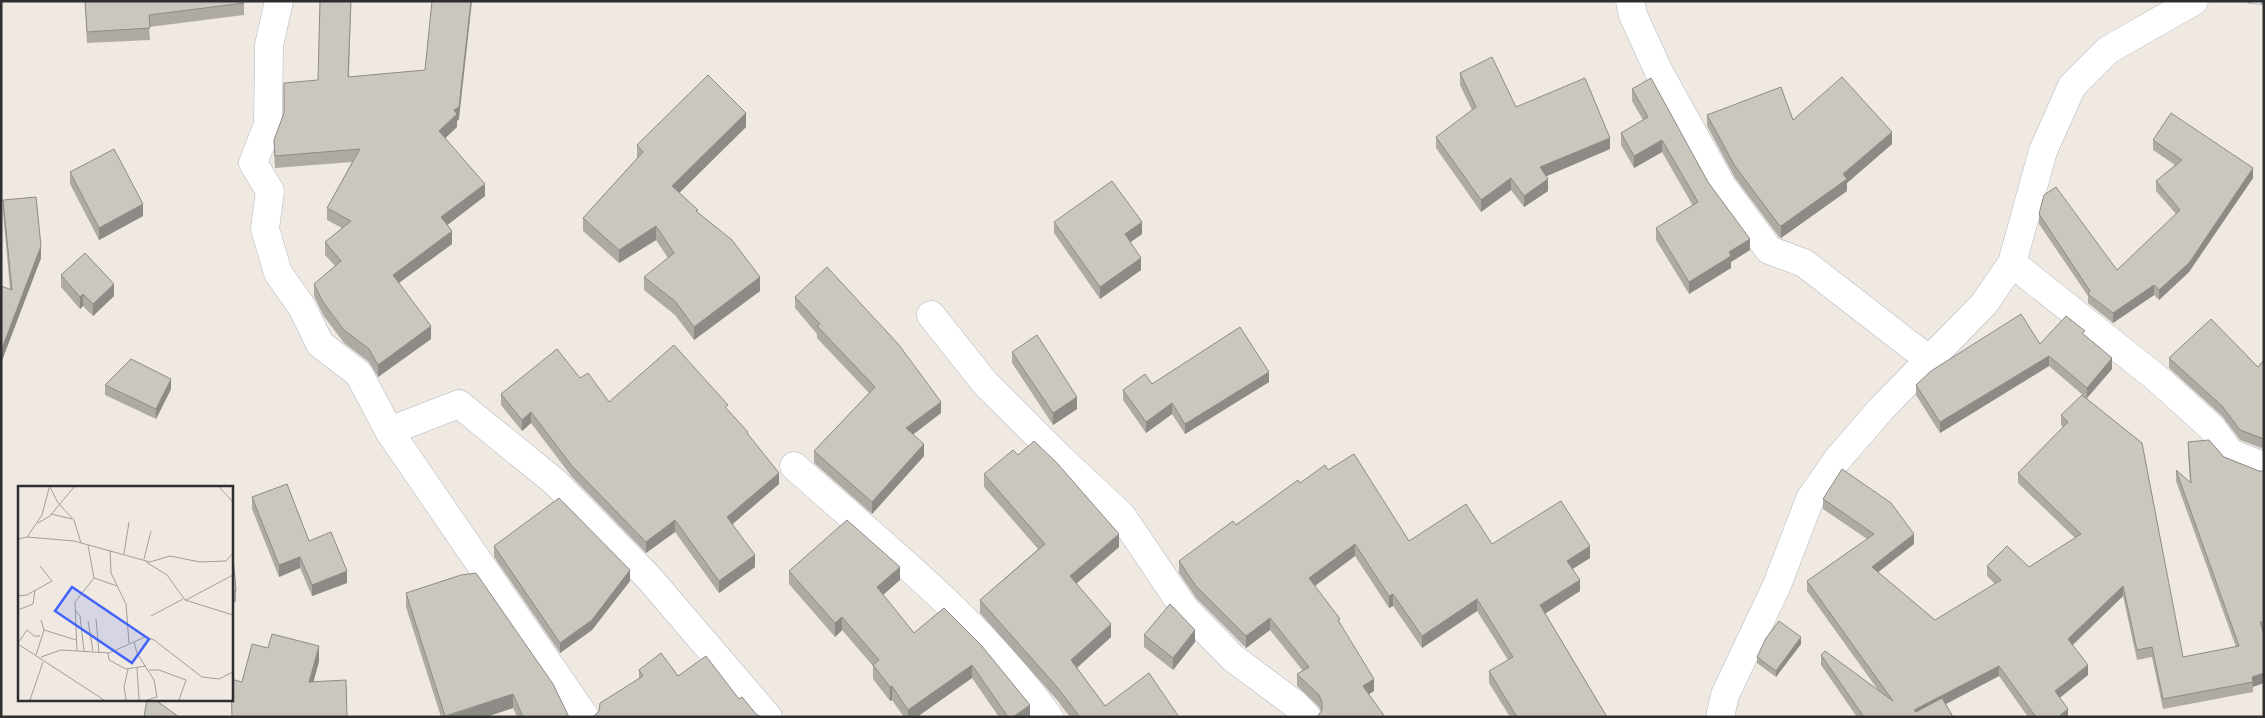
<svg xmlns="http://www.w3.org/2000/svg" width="2265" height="718" viewBox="0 0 2265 718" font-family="'Open Sans',sans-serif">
  <rect width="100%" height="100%" fill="#efe9e1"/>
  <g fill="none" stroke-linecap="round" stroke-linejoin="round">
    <defs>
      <path id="street" d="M279,1L269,45L268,125L253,163L270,191L265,229L278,273L302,307L320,344L359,374L389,431L585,717
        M1630,1L1633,15L1659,72L1722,186L1769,250L1804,263L1928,359
        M2012,263L2159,380L2212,428L2230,453L2264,466
        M931,315L985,383L1059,457L1122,516L1184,608L1233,658L1296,705L1307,717
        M389,431L459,404L555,482L649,578L768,717
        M794,466C882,545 979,620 1049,717
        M1720,717L1725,695L1777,585L1810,499L1837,460L1882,408L1984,304L2012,263L2043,151L2072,86L2108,50L2194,1"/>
    </defs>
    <use href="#street" stroke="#b4b7c1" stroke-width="29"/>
    <use href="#street" stroke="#fff" stroke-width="28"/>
    <defs>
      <path id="rail" d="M2250,1L2264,2"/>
    </defs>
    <use href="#rail" stroke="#a3a6b8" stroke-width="5.5"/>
    <use href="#rail" stroke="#fff" stroke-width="4" stroke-dasharray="11" stroke-linecap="butt"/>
  </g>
  <path fill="#afaba4" d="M85,1H244V15L149,27L150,40L87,43Z
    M351,1L349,77L459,119L457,121V127L445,138L485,196L447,225L452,244L399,283L431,339L378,377L369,362L344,343L323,315L314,296V284L335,266L325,255V242L342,228L327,220V208L352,162L275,168L274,153V140L318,80Z
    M1460,73L1516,107L1610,149L1546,176L1548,191L1524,207L1511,190L1481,212L1436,148V137L1472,110L1460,85Z
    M1632,89L1708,182L1750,250L1731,262V268L1689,294L1656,240V228L1693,206L1662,152L1634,168L1621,145V133L1643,120L1632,101Z
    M1707,115L1793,120L1892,144L1847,183V191L1781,238L1779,237L1735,178L1707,126Z
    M746,127L679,193L698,213L760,291L694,340L675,315L644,290V277L668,258L656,240L619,263L583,231V218L637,158V145Z
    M2153,140L2253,178L2189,272L2159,300L2154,295L2113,323L2088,303V296L2039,224V214L2117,270L2176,214L2156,191V181L2175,165L2153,150Z
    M70,172L143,216L99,240L70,184Z
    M3,200L41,258L1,363L10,289L3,212Z
    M1054,222L1142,234L1130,242L1141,270L1100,299L1054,233Z
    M61,275L114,296L93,316L83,306L80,309L61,287Z
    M795,297L941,413L913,434L924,456L872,514L814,463V451L869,393L817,338V334L795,308Z
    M2085,336L2112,369L2087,398L2183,657L2236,647L2176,481V470L2190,482L2188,452V442L2259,471H2264V632H2263L2253,687V692L2163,709L2152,657L2137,660L2123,596L2073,645L2088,675L2060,698L2068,717H2028L1999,676L1946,704L1953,717H1857L1821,665V655L1878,690L1807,591V581L1867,539L1823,509V499L1914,544L1878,572L1935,620L1995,584L1987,576V566L2029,567L2075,538L2018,483V473L2063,427L2061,425V415L2084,396L2049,366L1940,433L1916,395V385L2040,344Z
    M1012,352L1077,409L1053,425L1012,363Z
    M2169,358L2258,367L2264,360V449L2240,440L2222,416L2169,368Z
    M580,378L609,402L728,410L748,435L779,484L732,524L755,567L719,593L675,532L646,553L572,477L531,423L522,431L501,405V394Z
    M1269,382L1185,434L1172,414L1146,433L1123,400V390L1152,384Z
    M105,385L171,389L156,419L105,395Z
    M1018,455L1119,547L1076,584L1111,637L1077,668L1105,706L1179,717H1070L1057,700L980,613V600L1038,549L984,487V474Z
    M1328,470L1409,541L1492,544L1590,558L1573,569L1580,591L1545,613L1607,717H1510L1489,683V671L1508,660L1477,611L1422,648L1393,606L1389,608L1355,556L1315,586L1340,623L1374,691L1321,711L1319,707L1297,686V674L1303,671L1270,630L1246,648L1196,598L1179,573V561L1300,483Z
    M252,497L309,541L347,583L312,596L300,568L279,577L252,509Z
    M231,533L236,591V602L231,603Z
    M494,546L630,581L592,630L560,653L494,557Z
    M789,571L900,580L883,595L914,633L944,608L1030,717H999L972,678L917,717H904L892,700L890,701L873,679V666L842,630L835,637L789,584Z
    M406,593L569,717H517L513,708L486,717H441L406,607Z
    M1144,635L1195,642L1173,670L1144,647Z
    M1801,644L1776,677L1757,663V657Z
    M639,670L678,676L739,699L756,714L594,716L639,679Z"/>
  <path fill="#8e8b86" d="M471,1H472L459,119L457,121V127L439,144V131L454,110Z
    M746,113V127L672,200V186Z
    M1892,132V144L1847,183V191L1781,238V226Z
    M1610,138V149L1540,179V167Z
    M1662,140V152L1634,168V156Z
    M2253,168V178L2189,272L2159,300V290Z
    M1511,178V190L1481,212V200Z
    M1548,179V191L1524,207V196Z
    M485,184V196L441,230V217Z
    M143,204V216L99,240V228Z
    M1142,222V234L1125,246V234Z
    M656,226V240L619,263V250Z
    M452,231V244L393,287V275Z
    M1750,239V250L1731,262V268L1689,294V282L1729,252Z
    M41,246V258L1,363V351Z
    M1141,258V270L1100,299V287Z
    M760,277V291L694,340V327Z
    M114,284V296L93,316V304Z
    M2154,285V295L2113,323V313Z
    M83,294V306L80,309V297Z
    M431,326V339L378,377V365Z
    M2049,356V366L1940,433V422Z
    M2112,358V369L2087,398V388Z
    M1269,372V382L1185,434V424Z
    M171,379V389L156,419V409Z
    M1077,397V409L1053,425V413Z
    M941,402V413L906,440V428Z
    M1172,403V414L1146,433V422Z
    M531,412V423L522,431V420Z
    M924,444V456L872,514V502Z
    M779,473V484L727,529V517Z
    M675,520V532L646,553V542Z
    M1119,534V547L1070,589V576Z
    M1914,534V544L1872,577V567Z
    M1355,544V556L1309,590V578Z
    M1590,546V558L1567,572V561Z
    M755,555V567L719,593V581Z
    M300,557V568L279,577V565Z
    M900,567V580L877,600V587Z
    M630,570V581L592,630L560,653V643Z
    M347,571V583L312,596V585Z
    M1580,580V591L1540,617V605Z
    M2123,586V596L2068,649V639Z
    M1393,594V606L1389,608V596Z
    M1477,599V611L1422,648V636Z
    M842,617V630L835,637V623Z
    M1270,618V630L1246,648V636Z
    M1111,624V637L1071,673V660Z
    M1195,630V642L1173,670V658Z
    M1801,637V644L1776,677V671Z
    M319,646V662L309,698V682Z
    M972,665V678L917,717H908V710Z
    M2088,665V675L2055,701V691Z
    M1999,666V676L1921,717H1914V710Z
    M2264,673V683L2253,687L2252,677Z
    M1374,679V691L1363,698V686Z
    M892,686V700L890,701V687Z
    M513,694V708L486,717H445Z
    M1030,705V717H1013Z
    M2068,709V717H2058Z"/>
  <path fill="#cbc7bf" stroke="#8e8b86" d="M85,1H244V3L149,15L150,28L87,32Z
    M320,1H351L348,77L425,70L432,1H471L459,107L454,110L457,114L439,131L485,184L441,217L452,231L393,275L431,326L378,365L369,349L344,330L323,302L314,284L341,261L325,242L351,221L327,208L360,149L275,156L274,140L284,113V83L318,80Z
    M1492,57L1516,107L1585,78L1610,138L1540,167L1548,179L1524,196L1511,178L1481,200L1436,137L1476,107L1460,73Z
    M708,75L746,113L672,186L698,210L696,211L732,240L760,277L694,327L675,301L644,277L674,253L656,226L619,250L583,218L643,152L637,145Z
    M1842,77L1892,132L1843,174L1847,179L1781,226L1779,225L1735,166L1707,115L1781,87L1793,120Z
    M1651,78L1708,182L1750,239L1729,252L1731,256L1689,282L1656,228L1698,202L1662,140L1634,156L1621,133L1648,117L1632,89Z
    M2171,113L2253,168L2189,263L2159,290L2154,285L2113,313L2088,294L2090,291L2039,214L2044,195L2056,187L2117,270L2180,210L2156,181L2182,160L2153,140Z
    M114,149L143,204L99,228L70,172Z
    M1112,181L1142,222L1125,234L1141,258L1100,287L1054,222Z
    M36,197L41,246L1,351V286L12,290L3,200Z
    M85,253L114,284L93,304L83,294L80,297L61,275Z
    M827,267L899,345L941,402L906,428L924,444L872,502L814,451L875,387L817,326L820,324L795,297Z
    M2021,314L2040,344L2066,316L2085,331L2082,333L2112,358L2087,388L2049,356L1940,422L1916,385L1931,371Z
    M2211,319L2258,367L2264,360V439L2240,430L2222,406L2169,358Z
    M1240,327L1269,372L1185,424L1172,403L1146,422L1123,390L1145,374L1152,384Z
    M1037,335L1077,397L1053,413L1012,352Z
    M674,345L728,405L725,407L748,432L747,433L779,473L727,517L755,555L719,581L675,520L646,542L572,466L531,412L522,420L501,394L557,349L580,378L588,373L609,402Z
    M131,359L171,379L156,409L105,385Z
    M2082,395L2142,443L2183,657L2239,646L2176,470L2191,483L2188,442L2209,440L2224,457L2259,471H2264V622H2260L2264,634V673L2252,677L2253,682L2163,699L2152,647L2137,650L2123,586L2068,639L2088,665L2055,691L2068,709L2058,717H2036L1999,666L1914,710L1916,712L1942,698L1953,717H1864L1821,655L1825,651L1893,701L1807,581L1874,534L1823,499L1842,469L1891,503L1914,534L1872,567L1935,620L2001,580L1987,566L2007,546L2029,567L2081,534L2018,473L2068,422L2061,415Z
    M1034,441L1057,463L1119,534L1070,576L1111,624L1071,660L1105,706L1149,673L1179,717H1080L1057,687L980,600L1045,544L984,474L1013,450L1018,455Z
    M1354,454L1409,541L1466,504L1492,544L1561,501L1590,546L1567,561L1580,580L1540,605L1607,717H1517L1489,671L1513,657L1477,599L1422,636L1393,594L1389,596L1355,544L1309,578L1340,619L1338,620L1374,679L1363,686L1385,717H1317L1322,710V702L1319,695L1297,674L1309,667L1270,618L1246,636L1196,586L1179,561L1233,521L1236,525L1298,480L1300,483L1325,465L1328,470Z
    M287,484L309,541L331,532L347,571L312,585L300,557L279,565L252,497Z
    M559,498L630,570L592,620L560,643L494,546Z
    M847,520L900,567L877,587L914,633L944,608L981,645L1030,705L1013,717H1008L972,665L908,710L892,686L890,687L873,665L879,660L842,617L835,623L789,571Z
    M231,533L236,591H231Z
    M476,573L553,684L569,717H523L513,694L445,716L406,593L461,575Z
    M1170,604L1195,630L1173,658L1144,635Z
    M1779,621L1801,637L1776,671L1757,657L1766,638Z
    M272,634L319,646L309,682L346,680L347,717H232L231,679L242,682L252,644L268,648Z
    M661,653L678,676L706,656L739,699L742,697L756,714L761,717H592L594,716L599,711L600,703L643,676L639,670Z
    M147,699H154L179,717H144Z"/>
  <g transform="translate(18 486)">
    <rect width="215" height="215" fill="#efe9e1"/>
    <path fill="none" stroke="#a29e99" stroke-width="1" d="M32,1L40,17L56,34L63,57M201,1L215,16M33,28L54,33M20,37L32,30L56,1M9,51L24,29L31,2M0,53L9,51L56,55L132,76L152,70L182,76L208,75L215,67M92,64L93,87L108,118L111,157M106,68L111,36M126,73L133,45M128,76L149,89L167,114L215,129M76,92L99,100M0,110L9,109L34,95L22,80M168,114L215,89M0,124L15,118L17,104M57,124L62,130L66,165M133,130L165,113M78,133L81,167M70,135L75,165M26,144L58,154M116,156L119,167L136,194L139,211L129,214M0,157L9,144L16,150H22M0,158L86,214M59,165L57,116L76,92L70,59M90,167L91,174L108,183L128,180M18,169L26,144L23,134M23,171L43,164L91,167L127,151L136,154L184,191L201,193L215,186M119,182L121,214M131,184H141L168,194L161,214M12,214L25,176M108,214L106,201L110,183"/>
    <path fill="#4264fb" fill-opacity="0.15" stroke="#4264fb" stroke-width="2.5" d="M54,101L131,153L114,177L37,125Z"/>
    <rect width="215" height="215" fill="none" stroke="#2e2e2e" stroke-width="2.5"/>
  </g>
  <rect width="2265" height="718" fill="none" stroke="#2e2e2e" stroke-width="5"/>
</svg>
